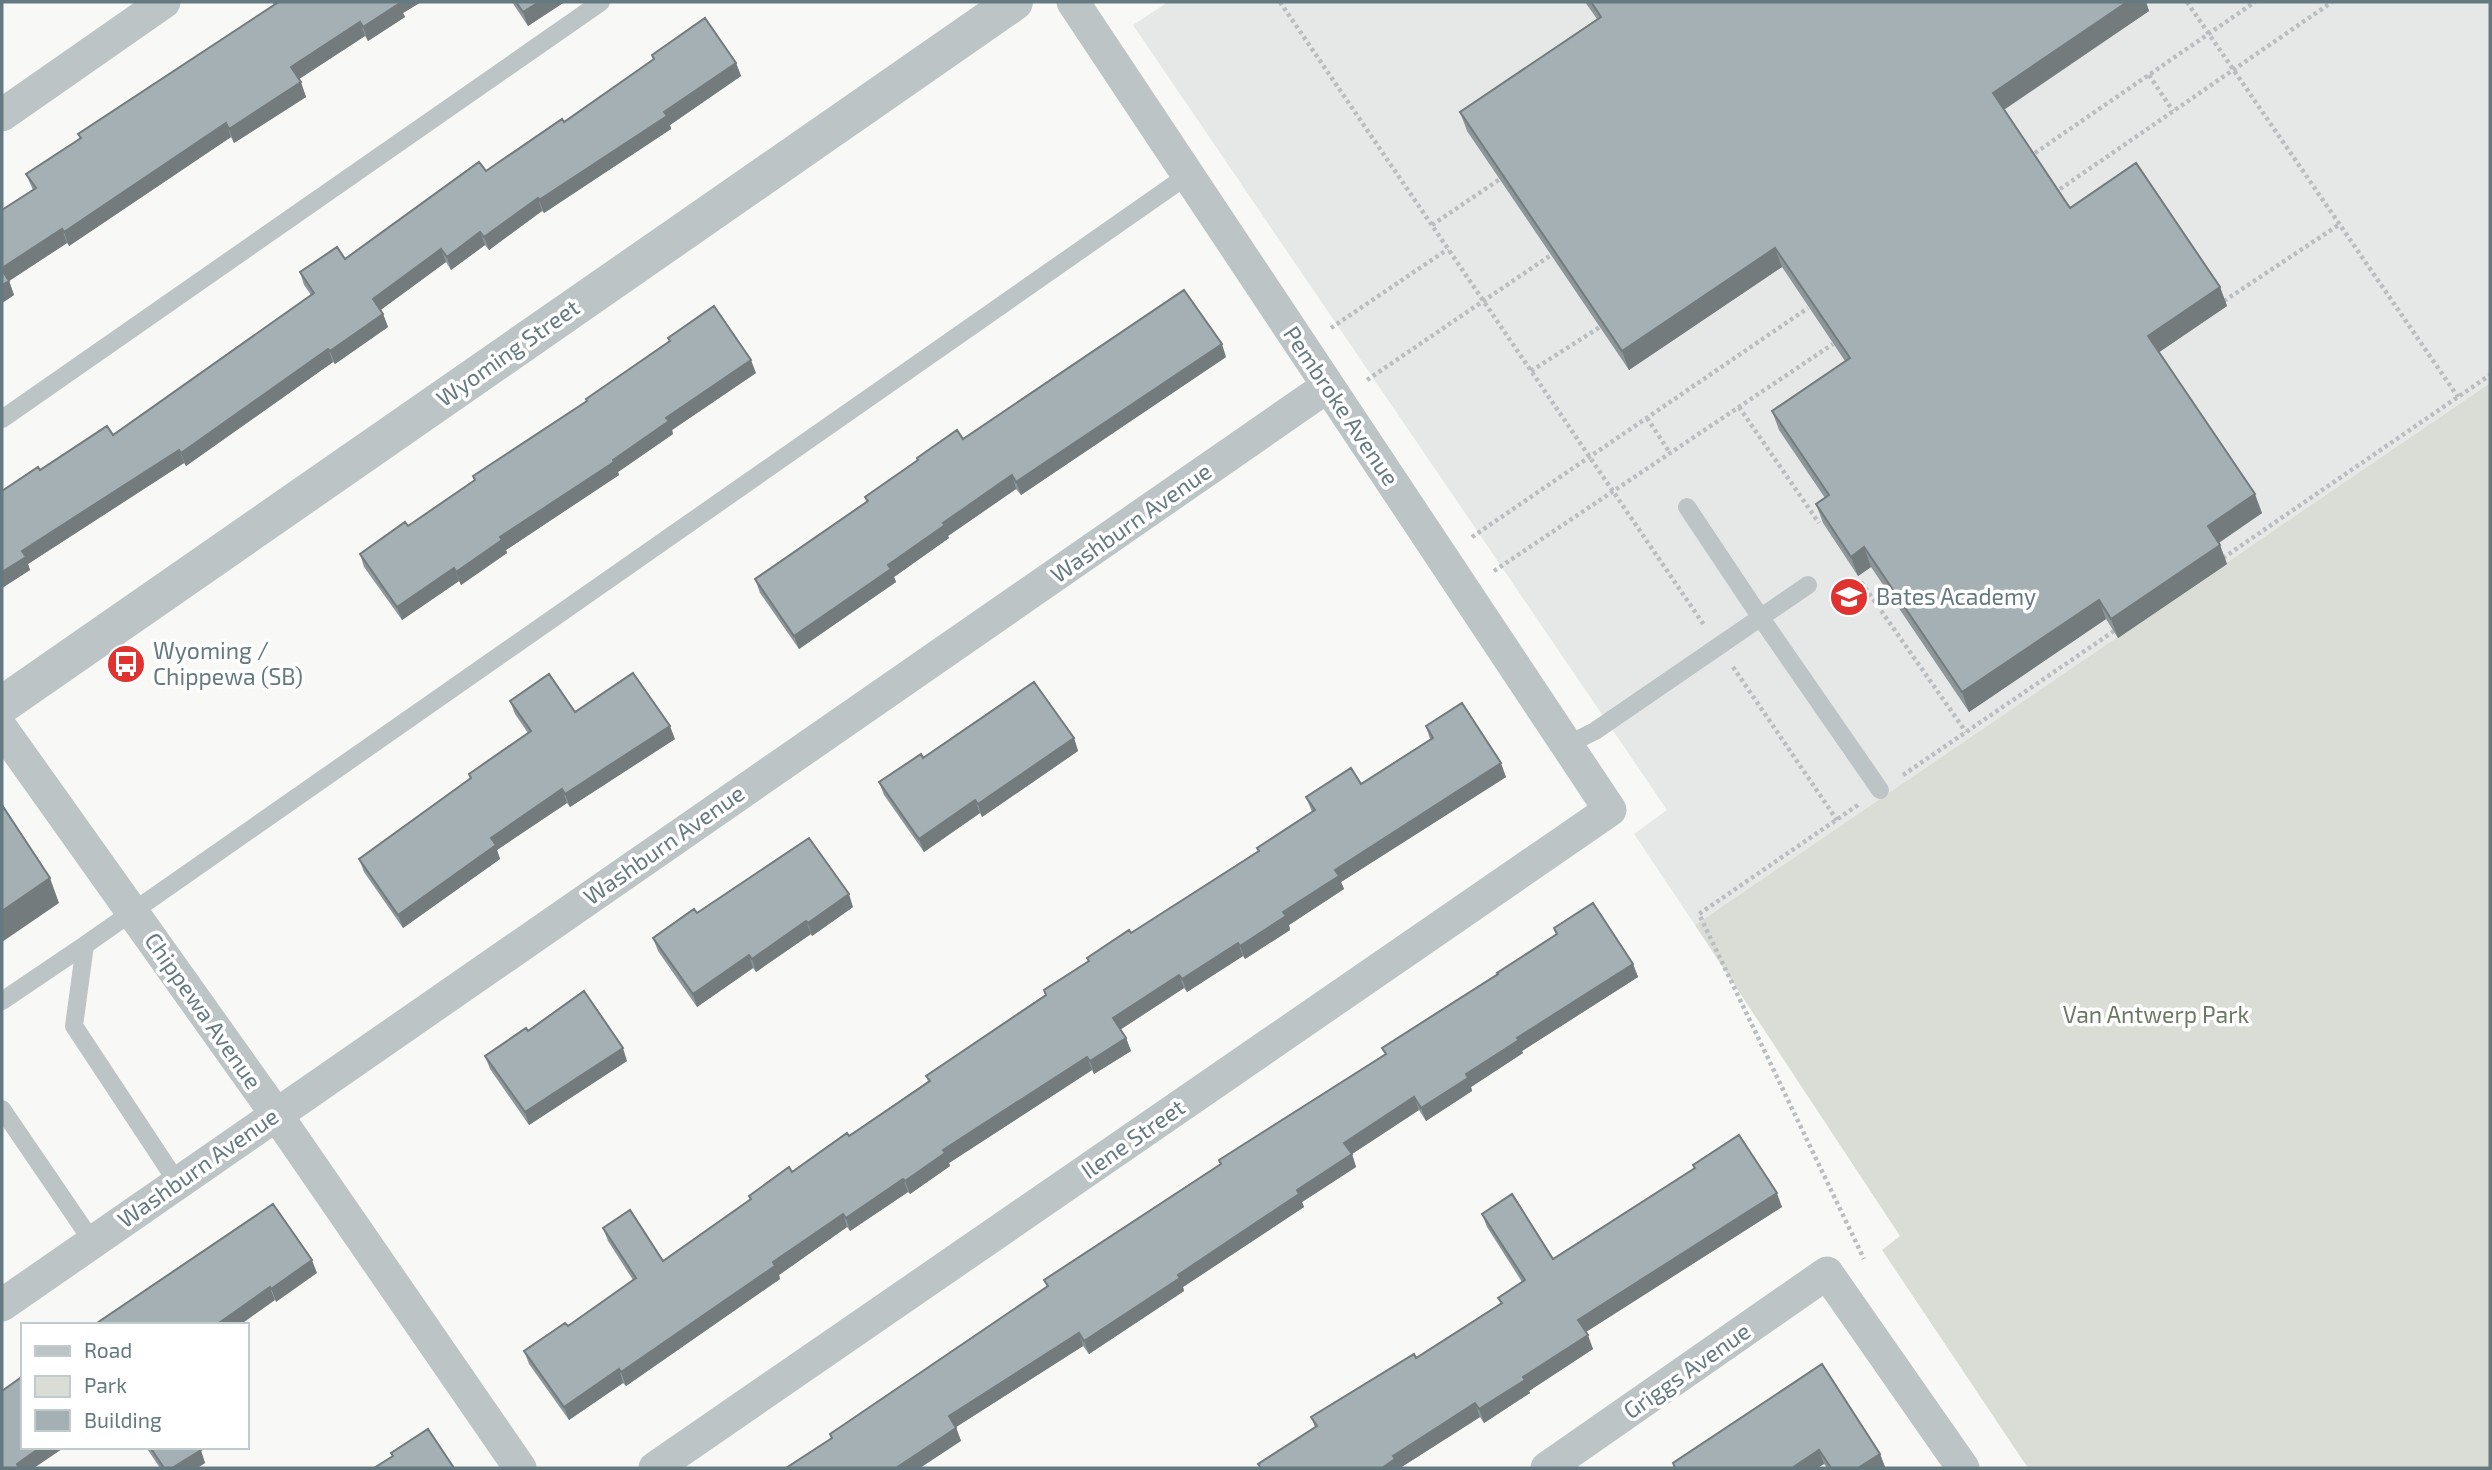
<svg xmlns="http://www.w3.org/2000/svg" width="2492" height="1470" viewBox="0 0 2492 1470" font-family="'Exo 2',sans-serif">
  <rect width="100%" height="100%" fill="#f8f8f6"/>
  <path fill="#e6e8e7" d="M1168,2H2490V383L1695,925L1634,834L1667,810L1133,25Z"/>
  <path fill="#daddd5" d="M2490,383V1468H2028L1882,1250L1900,1236L1695,925Z"/>
  <g fill="none" stroke-linecap="round" stroke-linejoin="round">
    <path stroke="#babec0" stroke-width="4.5" stroke-dasharray="3.5 3.5" stroke-linecap="butt" d="M1280,2L1704,625
      M2187,2L2458,397
      M2149,75L2173,111
      M2035,153L2255,2
      M2060,189L2332,2
      M1432,225L1500,179
      M2224,301L2340,224
      M1331,328L1448,249
      M1531,371L1600,327
      M1367,380L1551,255
      M1739,407L1819,523
      M1647,418L1670,453
      M1472,537L1808,308
      M2223,558L2490,375
      M1494,571L1833,344
      M1861,582L1966,732
      M1733,667L1837,820
      M1903,775L2114,631
      M1858,805L1699,914L1864,1259"/>
    <path stroke="#bdc4c6" stroke-width="18" d="M2,419L601,2
      M1687,507L1761,618L1880,790
      M1567,745L1595,731L1808,585
      M85,945L1188,175
      M2,1001L85,945L74,1026L177,1182
      M2,1109L92,1241"/>
    <path stroke="#bdc4c6" stroke-width="33" d="M2,115L164,2
      M2,729L276,1114L520,1468
      M2,1305L1328,386
      M655,1468L1610,810L1073,2
      M1547,1468L1827,1273L1963,1468"/>
    <path stroke="#bdc4c6" stroke-width="38" d="M2,705L1014,2"/>
  </g>
  <path fill="#8d979a" d="M272,2H421L403,13L405,17L368,41L365,36L299,79L306,97L234,143L231,137L69,246L67,243L9,281L14,295L2,303L33,190L26,174L80,139L78,134L274,5Z
    M512,2H563V3L528,26Z
    M1585,2H2146L2149,11L2004,110L2070,208L2220,287L2227,306L2159,352L2262,513L2219,543L2227,564L2118,638L2106,619L1969,712L1871,567L1858,576L1823,523L1816,504L1825,498L1779,430L1772,411L1845,361L1782,267L1629,370L1467,131L1460,112L1597,19Z
    M652,55L736,63L741,76L670,125L671,129L544,213L542,211L489,250L485,245L451,270L446,262L380,310L383,314L388,327L335,364L333,362L186,466L184,463L28,564L30,570L2,588V491L40,470L113,435L311,295L304,285L300,272L345,259L564,122L654,59Z
    M668,338L756,373L672,430L673,434L618,472L619,475L506,550L507,553L461,585L459,581L402,620L364,567L360,554L408,526L475,480L473,476L587,401L670,342Z
    M1226,357L1021,495L1016,489L948,536L949,538L894,577L896,582L799,649L760,593L755,579L866,502L865,497L918,461L917,458L963,439Z
    M510,701L575,712L675,739L570,807L567,803L497,850L500,859L403,928L364,872L359,859L470,779L469,774L528,733L515,714Z
    M1426,726L1506,777L1341,882L1344,889L1289,925L1290,930L1245,959L1243,956L1187,992L1184,988L1120,1030L1126,1038L1131,1051L1094,1074L1092,1070L949,1163L950,1166L910,1194L908,1192L850,1231L847,1227L779,1275L780,1279L626,1386L623,1383L569,1420L529,1364L524,1351L568,1326L633,1280L608,1241L603,1228L663,1261L750,1200L749,1196L792,1172L849,1136L928,1081L926,1076L1045,995L1044,990L1088,961L1087,958L1131,933L1258,851L1257,848L1312,812L1306,797L1361,784L1430,739Z
    M1074,738L1078,751L982,817L980,813L924,852L884,795L879,782L923,758Z
    M853,907L812,936L811,934L756,972L753,968L697,1007L658,951L653,938L697,913Z
    M1554,928L1633,964L1638,977L1522,1051L1523,1053L1471,1087L1472,1091L1426,1121L1419,1110L1352,1154L1356,1167L1302,1202L1304,1207L1183,1287L1184,1291L1089,1354L1083,1346L956,1427L961,1441L831,1439L830,1434L1047,1287L1044,1280L1220,1164L1219,1160L1385,1054L1382,1048L1498,975L1556,934Z
    M528,1031L627,1061L529,1125L490,1069L485,1056Z
    M1693,1165L1782,1207L1585,1332L1593,1349L1529,1391L1530,1393L1484,1423L1480,1417L1400,1468H1260L1258,1464L1315,1427L1311,1417L1416,1358L1501,1303L1498,1298L1522,1282L1487,1227L1482,1214L1553,1259L1694,1169Z
    M1822,1364L1880,1454L1885,1467L1883,1468H1827L1824,1464L1817,1468H1675L1673,1463Z
    M146,1447H199L205,1463L197,1468H160Z"/>
  <path fill="#737b7d" d="M398,2H421L403,13L405,17L368,41L363,27Z
    M539,2H563V3L528,26L523,12Z
    M2127,2H2146L2149,11L2000,112L1993,93Z
    M360,22L365,36L296,81L291,67Z
    M736,63L741,76L670,125L671,129L544,213L539,200Z
    M301,82L306,97L234,143L229,129Z
    M226,123L231,137L69,246L64,232Z
    M538,198L542,211L489,250L484,237Z
    M62,229L67,243L9,281L14,295L2,303V268Z
    M480,232L485,245L451,270L447,257Z
    M1775,248L1782,267L1629,370L1622,351Z
    M441,249L446,262L378,312L373,299Z
    M2220,287L2227,306L2155,355L2148,336Z
    M383,314L388,327L335,364L330,351Z
    M1222,344L1226,357L1021,495L1016,482Z
    M328,349L333,362L186,466L181,453Z
    M751,360L756,373L672,430L673,434L618,472L619,475L506,550L507,553L461,585L456,572L500,537L613,460L666,418Z
    M179,450L184,463L28,564L30,570L2,588V572L22,551Z
    M1012,475L1016,489L948,536L949,538L894,577L896,582L799,649L794,636L943,523Z
    M2255,494L2262,513L2215,545L2208,526Z
    M2220,545L2227,564L2118,638L2111,619Z
    M1864,547L1871,567L1858,576L1851,557Z
    M454,568L459,581L402,620L397,607Z
    M2099,600L2106,619L1969,712L1962,692Z
    M670,726L675,739L570,807L565,794Z
    M1074,738L1078,751L982,817L978,804Z
    M1501,763L1506,777L1341,882L1344,889L1289,925L1290,930L1245,959L1240,946L1335,870Z
    M562,789L567,803L497,850L500,859L403,928L398,915L491,838Z
    M975,800L980,813L924,852L919,839Z
    M50,878L59,903L2,942V911Z
    M849,894L853,907L812,936L808,923Z
    M806,921L811,934L756,972L752,959Z
    M1238,943L1243,956L1187,992L1182,979Z
    M749,955L753,968L697,1007L693,994Z
    M1633,964L1638,977L1522,1051L1523,1053L1471,1087L1472,1091L1426,1121L1421,1108L1466,1074L1517,1038Z
    M1179,975L1184,988L1118,1031L1113,1018Z
    M1126,1038L1131,1051L1094,1074L1090,1061Z
    M623,1048L627,1061L529,1125L525,1112Z
    M1087,1057L1092,1070L949,1163L950,1166L910,1194L905,1181L943,1150Z
    M1414,1097L1419,1110L1352,1154L1356,1167L1302,1202L1304,1207L1183,1287L1184,1291L1089,1354L1084,1341L1297,1190L1344,1143Z
    M903,1179L908,1192L850,1231L846,1218Z
    M1777,1193L1782,1207L1583,1334L1578,1320Z
    M843,1214L847,1227L779,1275L780,1279L626,1386L621,1372L773,1262Z
    M312,1260L317,1273L276,1302L271,1289Z
    M270,1287L275,1300L240,1325H216Z
    M1079,1333L1083,1346L953,1429L949,1416Z
    M1588,1335L1593,1349L1529,1391L1530,1393L1484,1423L1479,1409L1523,1377Z
    M619,1369L623,1383L569,1420L564,1407Z
    M1475,1403L1480,1417L1400,1468H1382L1393,1456Z
    M956,1428L961,1441L920,1468H896Z
    M41,1447H65L34,1468H18L17,1464Z
    M201,1450L205,1463L197,1468H172Z
    M1819,1450L1824,1464L1817,1468H1792Z
    M1880,1454L1885,1467L1883,1468H1858Z"/>
  <path fill="#a4b0b3" stroke="#737b7d" stroke-width="2" d="M276,2H399L400,3L363,27L360,22L291,67L301,82L229,129L226,123L64,232L62,229L2,268V210L36,188L26,174L81,138L78,134L277,3Z
    M516,2H539L523,12Z
    M1591,2H2127L1993,93L2070,208L2136,163L2220,287L2148,336L2255,494L2208,526L2220,545L2111,619L2099,600L1962,692L1864,547L1851,557L1816,504L1829,495L1772,411L1850,358L1775,248L1622,351L1460,112L1601,17Z
    M705,18L736,63L664,112L667,116L539,200L538,198L484,237L480,232L447,257L441,249L373,299L383,314L330,351L328,349L181,453L179,450L22,551L26,557L2,572V491L38,467L40,470L107,426L113,435L314,293L300,272L337,247L345,259L479,162L486,171L562,119L564,122L654,59L652,55Z
    M2,270L9,281L2,285Z
    M1184,290L1222,344L1016,482L1012,475L943,523L945,525L888,565L891,569L794,636L755,579L868,501L865,497L918,460L917,458L957,430L963,439Z
    M714,306L751,360L666,418L669,421L613,460L614,462L500,537L502,540L456,572L454,568L397,607L360,554L405,522L408,526L475,480L473,476L587,401L586,399L670,341L668,338Z
    M633,673L670,726L565,794L562,789L491,838L496,845L398,915L359,859L471,778L469,774L531,731L510,701L549,674L575,712Z
    M1034,682L1074,738L978,804L975,800L919,839L879,782L921,754L923,758Z
    M1462,703L1501,763L1335,870L1339,876L1283,912L1286,916L1240,946L1238,943L1182,979L1179,975L1113,1018L1126,1038L1090,1061L1087,1057L943,1150L945,1153L905,1181L903,1179L846,1218L843,1214L773,1262L775,1266L621,1372L619,1369L564,1407L524,1351L565,1323L568,1326L636,1278L603,1228L630,1210L663,1261L751,1199L749,1196L789,1167L792,1172L847,1133L849,1136L930,1081L926,1076L1046,995L1044,990L1089,961L1087,958L1129,930L1131,933L1259,851L1257,848L1315,810L1306,797L1351,768L1361,784L1433,738L1426,726Z
    M2,805L50,878L2,911Z
    M809,838L849,894L808,923L806,921L752,959L749,955L693,994L653,938L694,909L697,913Z
    M1593,903L1633,964L1517,1038L1519,1040L1466,1074L1468,1078L1421,1108L1414,1097L1344,1143L1352,1154L1297,1190L1299,1194L1178,1275L1180,1278L1084,1341L1079,1333L949,1416L956,1428L896,1468H786L832,1438L830,1434L1048,1286L1044,1280L1221,1164L1219,1160L1386,1054L1382,1048L1498,974L1497,973L1557,934L1554,928Z
    M584,991L623,1048L525,1112L485,1056L526,1028L528,1031Z
    M1739,1135L1777,1193L1578,1320L1588,1335L1523,1377L1525,1380L1479,1409L1475,1403L1393,1456L1395,1459L1382,1468H1261L1258,1464L1317,1426L1311,1417L1414,1354L1416,1358L1502,1303L1498,1298L1525,1280L1482,1214L1512,1194L1553,1259L1695,1168L1693,1165Z
    M273,1204L312,1260L271,1289L270,1287L216,1325H94Z
    M1822,1364L1880,1454L1858,1468H1831L1819,1450L1792,1468H1675L1673,1463Z
    M23,1376V1447H41L17,1464L19,1468H2V1391Z
    M428,1429L454,1468H374L393,1456L391,1453Z
    M150,1447H199L201,1450L172,1468H164Z"/>
  <defs>
    <symbol id="school-disc" viewBox="-11 -11 22 22"><circle r="9.5" fill="#e0322f" stroke="#fff"/><path d="M0-5L7-2L0 1L-7-2ZM-4 1L0 2.5L4 1V4Q0 6-4 4Z" fill="#fff"/></symbol>
    <symbol id="bus-disc" viewBox="-11 -11 22 22"><circle r="9.5" fill="#e0322f" stroke="#fff"/><path d="M-5-6H5V4H4V6H2V4H-2V6H-4V4H-5ZM-3.5-4V0h7V-4ZM-3.5 1.2v1.5H-2V1.2ZM2 1.2v1.5H3.5V1.2Z" fill="#fff"/></symbol>
  </defs>
  <g fill-rule="evenodd">
    <use href="#school-disc" x="1827" y="575" width="44" height="44"/>
    <use href="#bus-disc" x="104" y="642" width="44" height="44"/>
  </g>
  <g text-anchor="middle" stroke-width="7" stroke-linejoin="round" paint-order="stroke">
    <g font-size="23" fill="#647a80" stroke="#fff">
      <text transform="translate(508 353) rotate(-35)" y="8">Wyoming Street</text>
      <text transform="translate(1341 406) rotate(56)" y="8">Pembroke Avenue</text>
      <text transform="translate(1131 523) rotate(-35)" y="8">Washburn Avenue</text>
      <text transform="translate(664 845) rotate(-35)" y="8">Washburn Avenue</text>
      <text transform="translate(203 1011) rotate(55)" y="8">Chippewa Avenue</text>
      <text transform="translate(1133 1139) rotate(-35)" y="8">Ilene Street</text>
      <text transform="translate(198 1168) rotate(-35)" y="8">Washburn Avenue</text>
      <text transform="translate(1687 1371) rotate(-35)" y="8">Griggs Avenue</text>
    </g>
    <g font-size="23" fill="#647a80" stroke="#fff" text-anchor="start">
      <text x="1876" y="605">Bates Academy</text>
      <text x="153" y="659">Wyoming /<tspan x="153" dy="26">Chippewa (SB)</tspan></text>
    </g>
    <g font-size="23" fill="#6b7863" stroke="#fff">
      <text x="2156" y="1023">Van Antwerp Park</text>
    </g>
  </g>
  <rect width="2492" height="1470" fill="none" stroke="#647a80" stroke-width="7"/>
  <rect x="21" y="1323" width="228" height="126" fill="#ffffff" stroke="#c1cacc" stroke-width="2"/>
  <rect x="35" y="1346" width="35" height="10" fill="#bdc4c6" stroke="#c1cacc" stroke-width="2"/>
  <text x="84" y="1358" font-size="21" fill="#647a80">Road</text>
  <rect x="35" y="1376" width="35" height="21" fill="#daddd5" stroke="#c1cacc" stroke-width="2"/>
  <text x="84" y="1393" font-size="21" fill="#647a80">Park</text>
  <rect x="35" y="1410" width="35" height="21" fill="#a4b0b3" stroke="#c1cacc" stroke-width="2"/>
  <text x="84" y="1428" font-size="21" fill="#647a80">Building</text>
</svg>
